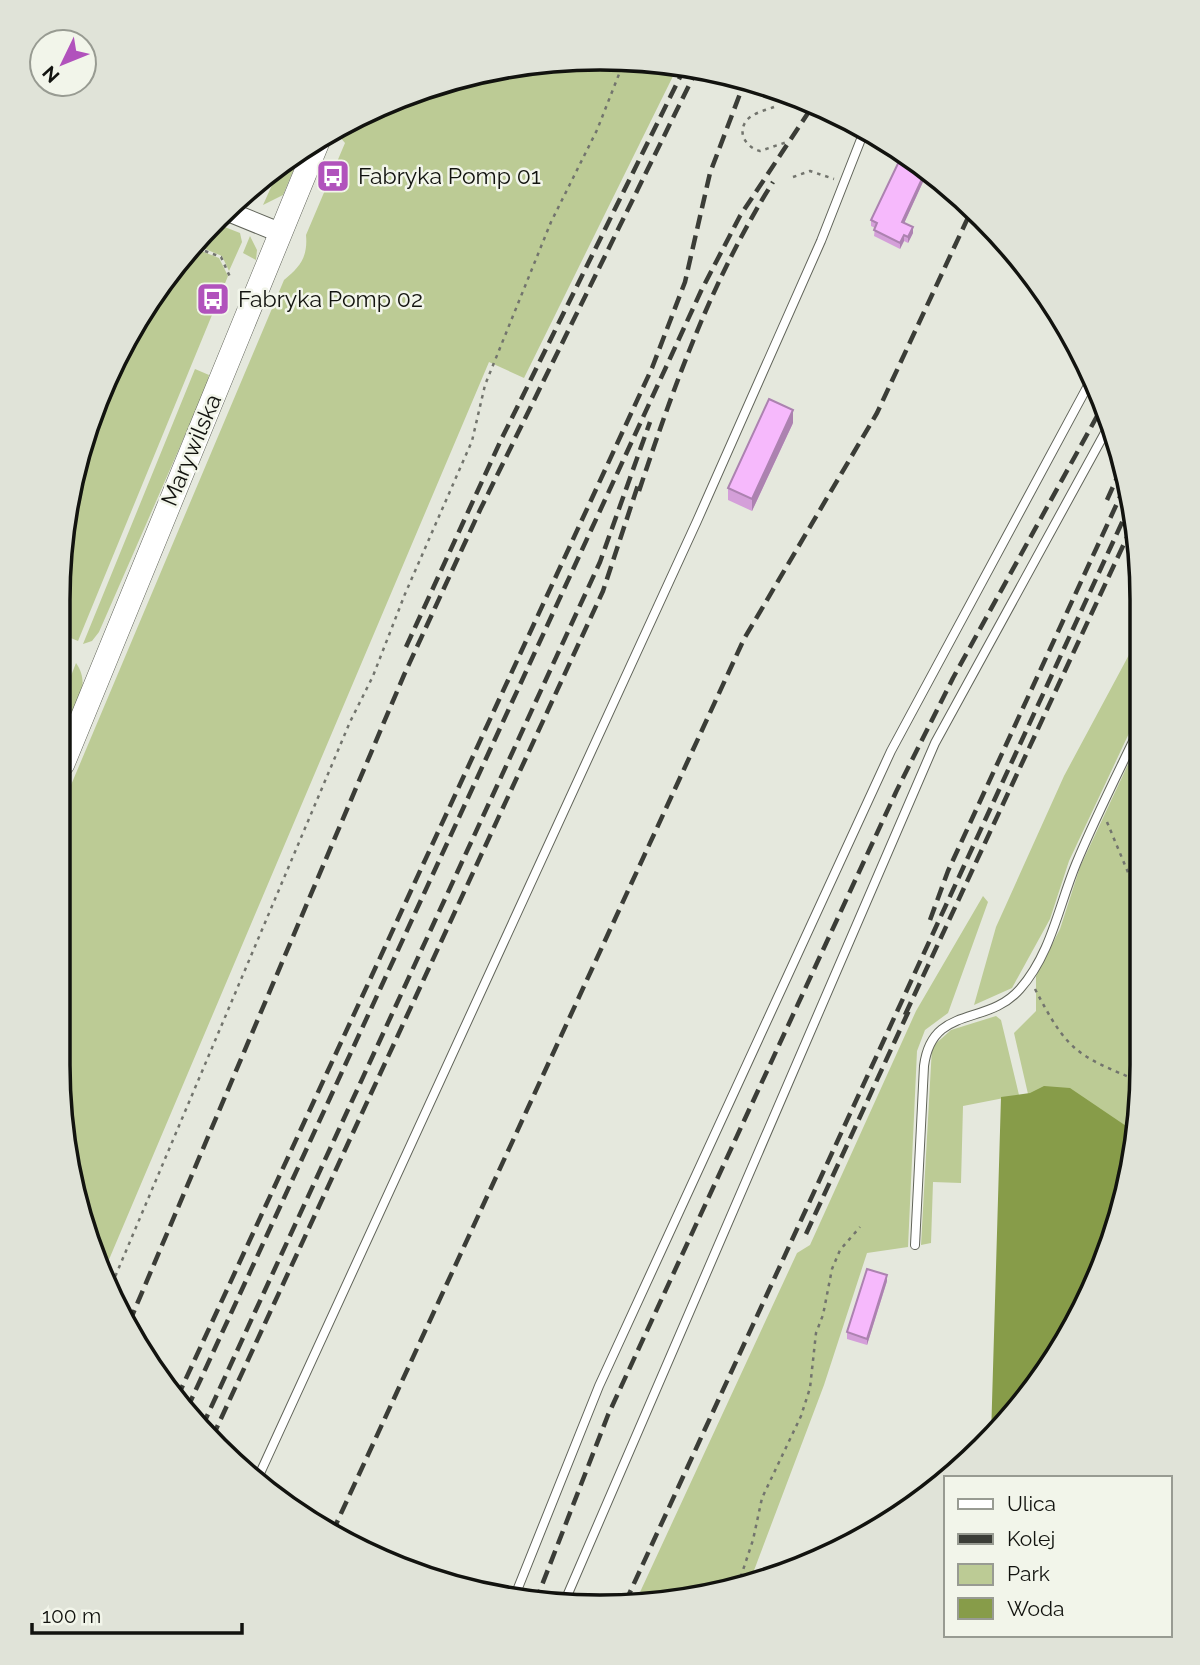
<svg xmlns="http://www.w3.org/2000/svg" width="1200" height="1665" viewBox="0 0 1200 1665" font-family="Raleway,sans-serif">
  <rect width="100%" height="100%" fill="#e5e8dd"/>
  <path fill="#bccb95" d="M636,59L678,66L524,378L489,362L105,1269L76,1206L58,1065L63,804L284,280C300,267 308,257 306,235L345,143L340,137L342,124L426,86L530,62Z
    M302,150L283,195L263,205L281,165Z
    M217,224L240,233L242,242L229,271L222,256L198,246Z
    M250,236L257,250L256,260L243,253Z
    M196,249L219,258L228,276L78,641L66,636L68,494L131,329Z
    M195,369L209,375L206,387L99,632L92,641L83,644Z
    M1138,638L1139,712L1069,861L1050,919L1012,988L974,1005L996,927L1064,776Z
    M76,663C93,686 73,713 64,736L65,691Z
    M1139,741L1141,1100L1135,1135L1132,1130L1028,1094L1014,1033L1036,1011V976L1060,929L1080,867Z
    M983,896L988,902L948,1013L925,1030L917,1051L908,1247L867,1253L824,1385L750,1581L671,1603H635L797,1253L810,1245L916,1011Z
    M996,1016L1001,1020L1019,1095L963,1106L961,1183L933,1182L931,1243L921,1245L932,1047L951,1030Z"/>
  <path fill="#879c49" d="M1044,1086L1070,1088L1132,1130L1135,1135L1124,1205L1087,1304L1030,1395L991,1437L1001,1097L1030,1093Z"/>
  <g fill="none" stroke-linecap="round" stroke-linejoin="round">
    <defs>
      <path id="service" d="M915,1245L924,1066C932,1004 987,1027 1020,989C1051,954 1059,905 1076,864C1095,818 1118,773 1139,729
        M256,1482L697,521L821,241L865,129
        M514,1598L599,1386L891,751L1092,378
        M564,1603L935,743L1107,429"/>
      <path id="tertiary" d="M227,211L281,233"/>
      <path id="secondary" d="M63,764L320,137"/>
    </defs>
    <use href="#service" stroke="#61645a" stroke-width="10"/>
    <use href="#tertiary" stroke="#61645a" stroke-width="21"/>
    <use href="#secondary" stroke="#61645a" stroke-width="24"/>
    <path stroke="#72746d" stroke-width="2.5" stroke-dasharray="3.5 5" stroke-linecap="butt" d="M774,107C766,110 753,113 747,120C736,133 747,148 760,151L787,142
      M793,177L810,171L834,179
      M197,248L221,257L230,277
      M1107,822L1132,882L1140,890
      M1035,989C1068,1052 1076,1055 1141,1082
      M112,1284L350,722L373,676L405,594L472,441L485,385L551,222L597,130L625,59
      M738,1585L753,1540L762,1498L801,1416L810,1388L816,1333L823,1315L832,1269L840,1250L860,1227"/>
    <use href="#service" stroke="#fff" stroke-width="8"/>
    <use href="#tertiary" stroke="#fff" stroke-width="19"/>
    <use href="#secondary" stroke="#fff" stroke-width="23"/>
    <path stroke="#3b3d37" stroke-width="4.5" stroke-dasharray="14 7" stroke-linecap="butt" d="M639,491C675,383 712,279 773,182
      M1107,500L1120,471
      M406,647L501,440L685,67
      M930,920L948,871L1125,486
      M905,1015L1135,520
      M806,1234L911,1006
      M129,1323L404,675L480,510L697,69
      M177,1398L652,368L685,282L710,173L746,78
      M187,1409L701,291L740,216L814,104
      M202,1427L600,562L650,422
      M212,1438L603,591L639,482
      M332,1533L744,639L877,413L972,209
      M535,1603L608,1415L896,792L953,678L1101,409
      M625,1603L1130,505"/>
  </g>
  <path fill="#d49fd9" d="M903,153L930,170L935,175L928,171L904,223L913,233L908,243L904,241L900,249L874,236L875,228L871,226V220Z
    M793,423L752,511L728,500V488Z
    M887,1281L867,1345L847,1339V1332Z"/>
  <path fill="#ac82b0" d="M927,168H928V171L902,228V222Z
    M913,227V233L908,243V237Z
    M904,235V241L900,249V243Z
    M793,410V423L752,511V499Z
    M887,1275V1281L867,1345V1339Z"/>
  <path fill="#f6b9fc" stroke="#ac82b0" stroke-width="2" d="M903,153L927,168L902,222L913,227L908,237L904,235L900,243L874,230L877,223L871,220Z
    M769,399L793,410L752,499L728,488Z
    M867,1269L887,1275L867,1339L847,1332Z"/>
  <defs>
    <symbol id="bus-square" viewBox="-11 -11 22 22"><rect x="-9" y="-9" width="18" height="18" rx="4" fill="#b152bc" stroke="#f2f5ea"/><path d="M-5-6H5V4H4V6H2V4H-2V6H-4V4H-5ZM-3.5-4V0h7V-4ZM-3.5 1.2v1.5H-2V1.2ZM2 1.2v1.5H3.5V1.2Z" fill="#fff"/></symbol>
  </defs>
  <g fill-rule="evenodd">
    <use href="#bus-square" x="314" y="157" width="38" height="38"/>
    <use href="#bus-square" x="194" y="280" width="38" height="38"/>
  </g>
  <g text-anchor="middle" stroke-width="5" stroke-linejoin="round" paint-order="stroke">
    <g font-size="23" fill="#12130f" stroke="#f2f5ea" text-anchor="start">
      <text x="358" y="184">Fabryka Pomp 01</text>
      <text x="238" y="307">Fabryka Pomp 02</text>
    </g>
    <g font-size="23" fill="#12130f" stroke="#f2f5ea">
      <text transform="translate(191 450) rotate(-67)" y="8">Marywilska</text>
    </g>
  </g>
  <path d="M0 0H1200V1665H0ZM600 70H600A530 530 0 0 1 1130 600V1065A530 530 0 0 1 600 1595H600A530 530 0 0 1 70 1065V600A530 530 0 0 1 600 70Z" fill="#e0e3d8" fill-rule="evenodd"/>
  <path fill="none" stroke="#12130f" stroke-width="3.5" d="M600 70H600A530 530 0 0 1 1130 600V1065A530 530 0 0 1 600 1595H600A530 530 0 0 1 70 1065V600A530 530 0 0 1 600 70Z"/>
  <rect x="944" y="1476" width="228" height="161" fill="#f2f5ea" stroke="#989b92" stroke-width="2"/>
  <rect x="958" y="1499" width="35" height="10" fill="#ffffff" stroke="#989b92" stroke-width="2"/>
  <text x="1007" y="1511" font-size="21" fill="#12130f">Ulica</text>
  <rect x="958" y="1534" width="35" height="10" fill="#3b3d37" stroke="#989b92" stroke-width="2"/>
  <text x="1007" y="1546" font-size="21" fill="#12130f">Kolej</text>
  <rect x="958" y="1564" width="35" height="21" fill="#bccb95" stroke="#989b92" stroke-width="2"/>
  <text x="1007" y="1581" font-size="21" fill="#12130f">Park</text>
  <rect x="958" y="1598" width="35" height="21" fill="#879c49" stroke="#989b92" stroke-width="2"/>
  <text x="1007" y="1616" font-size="21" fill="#12130f">Woda</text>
  <g transform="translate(63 63) rotate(227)"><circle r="33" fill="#f2f5ea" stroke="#989b92" stroke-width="2"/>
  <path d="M0-5L12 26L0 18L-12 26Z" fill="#b152bc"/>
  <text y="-10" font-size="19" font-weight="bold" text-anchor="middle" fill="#12130f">N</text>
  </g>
  <path d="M32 1623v10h210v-10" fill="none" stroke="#12130f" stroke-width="3.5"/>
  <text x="42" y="1623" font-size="21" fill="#12130f" stroke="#f2f5ea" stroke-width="5" paint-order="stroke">100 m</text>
</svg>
